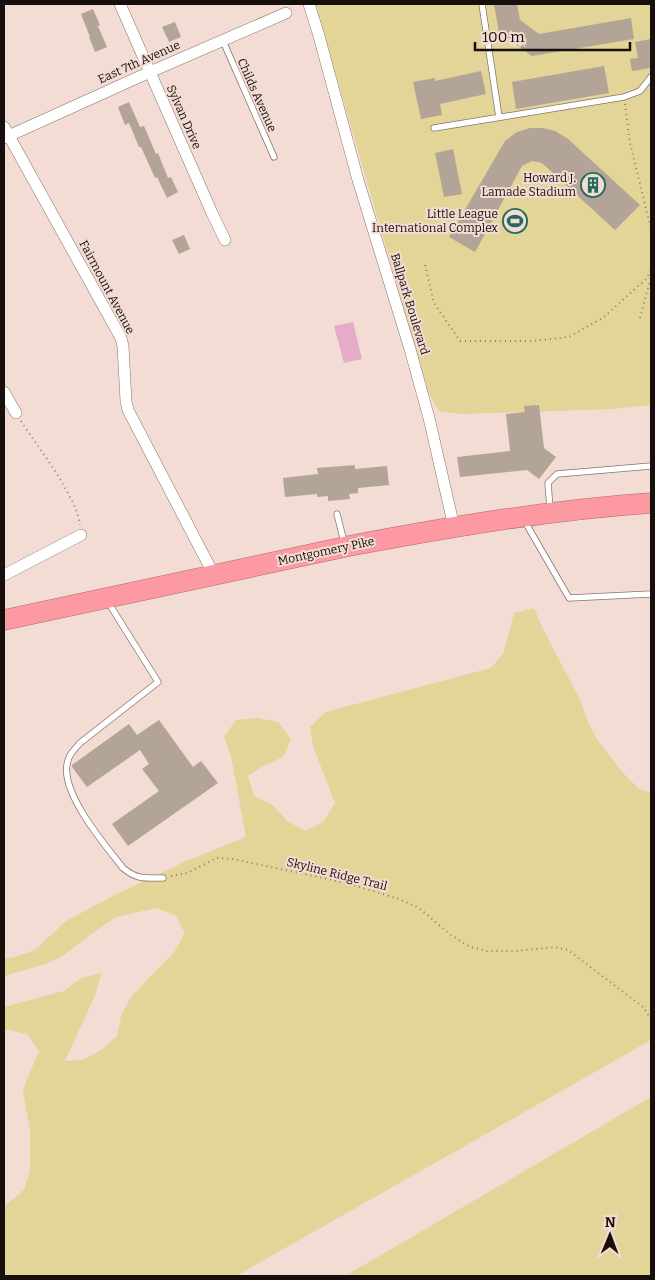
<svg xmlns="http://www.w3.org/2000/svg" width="655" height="1280" viewBox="0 0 655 1280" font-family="Bitter,serif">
  <rect width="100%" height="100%" fill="#f2dcd4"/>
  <path fill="#e3d497" d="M303,4H651V405L613,409L462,414L439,411L429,394L328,48Z
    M534,608L542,627L581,702L588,722L598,741L624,774L639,789L651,793V1040L236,1276H4V1206L24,1190L30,1171V1130L26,1109L23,1089L39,1051L27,1034L4,1029V1007L64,991L81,978L101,973L96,993L65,1061L83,1060L101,1050L117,1036L121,1016L131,997L175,951L185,933L175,915L156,908L116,917L98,929L64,955L46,964L4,976V959L15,957L35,950L66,921L115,895L184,862L246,837L231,756L224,737L236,720L257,718L278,722L291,739L283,757L265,765L248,776L254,796L273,805L287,821L306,831L324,821L335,803L313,746L310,727L326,712L491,668L504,652L514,613Z
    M651,1097V1276H345Z"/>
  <path fill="#e6aaca" d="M353,322L362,359L344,363L334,326Z"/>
  <path fill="#b2a496" d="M494,4H517L520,20L539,34L631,18L634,39L532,56L499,32Z
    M93,9L100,25L98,26L107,47L95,52L89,37H90L81,14Z
    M175,22L181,37L169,42L162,27Z
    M651,39V60H650L651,68L632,71L630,59L638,58L635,42Z
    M604,66L609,93L516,109L512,82Z
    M481,71L486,94L440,104L442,115L421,119L413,82L435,78V81Z
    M129,102L140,127L144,126L156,154L158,153L168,178L171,177L178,192L167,198L157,177L155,178L141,147H139L129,123L125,125L118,107Z
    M530,128H543L555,131L568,139L640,205L615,230L542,163L532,161L522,166L475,252L449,237L505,141L517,132Z
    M453,149L462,194L444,197L435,153Z
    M184,235L190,249L179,254L172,240Z
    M539,405L544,448L556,457L539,479L527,470L460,477L457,457L510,451L506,414L525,412L524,406Z
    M355,465V469L387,466L389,485L358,488V493L349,494L350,499L328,501V496L317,497V494L285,497L283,478L318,474L317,468Z
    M159,720L193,767L201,761L218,783L128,846L112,824L159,791L142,769L149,764L140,750L87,787L72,767V765L129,724L137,735Z"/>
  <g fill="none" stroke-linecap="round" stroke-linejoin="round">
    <defs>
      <path id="lane" d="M482,4L499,117
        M223,41L274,157
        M434,128L624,97L640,91L651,77
        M550,509L548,483L557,474L651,466
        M337,514L344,542
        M524,520L569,598L651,594
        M108,602L158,682L80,743C74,750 68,755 67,765C62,795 105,845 123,868C137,880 146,878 163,878"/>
      <path id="street" d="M120,4L212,213L225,240
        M309,4L319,36L358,180L410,349L429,418L454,527
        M4,127L121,338L123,346L126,401L128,410L214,575
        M4,138L150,72L286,13
        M4,392L16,413
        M4,575L81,535"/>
      <path id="highway" d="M4,620L349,546C449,527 550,510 651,503"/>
    </defs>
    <use href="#lane" stroke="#87746d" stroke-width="7"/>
    <use href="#street" stroke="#87746d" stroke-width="12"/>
    <use href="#highway" stroke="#ac696e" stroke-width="21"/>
    <path stroke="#8c7d77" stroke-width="2" stroke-dasharray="1 4" stroke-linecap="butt" d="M625,104L630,143L640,184L651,229
      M425,265L434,303L460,341H533L569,337L604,317L646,279L651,270
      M640,318L651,277
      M21,421C38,447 57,471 71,499C75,507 79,516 80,525
      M171,876L187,873L217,858L233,859L347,883L399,899L419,908L451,935L470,947L487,951H516L555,947L568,950L643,1007L651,1019"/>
    <use href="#lane" stroke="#fff" stroke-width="5.5"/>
    <use href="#street" stroke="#fff" stroke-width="11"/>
    <use href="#highway" stroke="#fd99a3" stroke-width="20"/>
  </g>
  <defs>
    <symbol id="building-ring" viewBox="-11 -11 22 22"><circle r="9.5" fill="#f2dcd4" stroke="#256a5d" stroke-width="1.5"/><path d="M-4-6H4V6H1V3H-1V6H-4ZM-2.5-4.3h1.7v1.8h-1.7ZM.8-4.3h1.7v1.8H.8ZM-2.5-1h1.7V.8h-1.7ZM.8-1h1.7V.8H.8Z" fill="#256a5d"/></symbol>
    <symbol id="stadium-ring" viewBox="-11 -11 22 22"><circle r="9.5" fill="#f2dcd4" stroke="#256a5d" stroke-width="1.5"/><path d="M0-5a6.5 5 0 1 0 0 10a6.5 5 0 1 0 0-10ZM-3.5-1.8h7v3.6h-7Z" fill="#256a5d"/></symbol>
  </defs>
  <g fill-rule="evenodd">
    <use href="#building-ring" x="579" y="171" width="28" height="28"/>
    <use href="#stadium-ring" x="501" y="207" width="28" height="28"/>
  </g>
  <g text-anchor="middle" stroke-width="4" stroke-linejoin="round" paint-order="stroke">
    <g font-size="12" fill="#160f0c" stroke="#f2dcd4">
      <text transform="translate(139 62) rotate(-24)" y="4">East 7th Avenue</text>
      <text transform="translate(257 95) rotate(66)" y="4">Childs Avenue</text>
      <text transform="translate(184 117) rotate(66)" y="4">Sylvan Drive</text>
      <text transform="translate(107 287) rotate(62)" y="4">Fairmount Avenue</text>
      <text transform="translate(410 304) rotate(73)" y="4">Ballpark Boulevard</text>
      <text transform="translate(326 551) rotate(-12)" y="4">Montgomery Pike</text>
      <text transform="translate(337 874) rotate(14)" y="4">Skyline Ridge Trail</text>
    </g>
    <g font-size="12" fill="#160f0c" stroke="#f2dcd4" text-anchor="end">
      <text x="576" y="182">Howard J.<tspan x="576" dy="14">Lamade Stadium</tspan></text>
      <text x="498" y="218">Little League<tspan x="498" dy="14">International Complex</tspan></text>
    </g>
  </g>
  <rect width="655" height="1280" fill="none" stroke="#160f0c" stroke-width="10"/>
  <g transform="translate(610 1235) rotate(1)" stroke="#f2dcd4" stroke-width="4" paint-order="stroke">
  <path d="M0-4L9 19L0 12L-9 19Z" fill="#160f0c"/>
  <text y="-8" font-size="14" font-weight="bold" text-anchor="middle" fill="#160f0c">N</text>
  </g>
  <path d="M475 42v8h155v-8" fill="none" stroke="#160f0c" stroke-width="2.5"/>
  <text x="482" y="42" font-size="15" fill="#160f0c" stroke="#f2dcd4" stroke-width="4" paint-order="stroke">100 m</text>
</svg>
